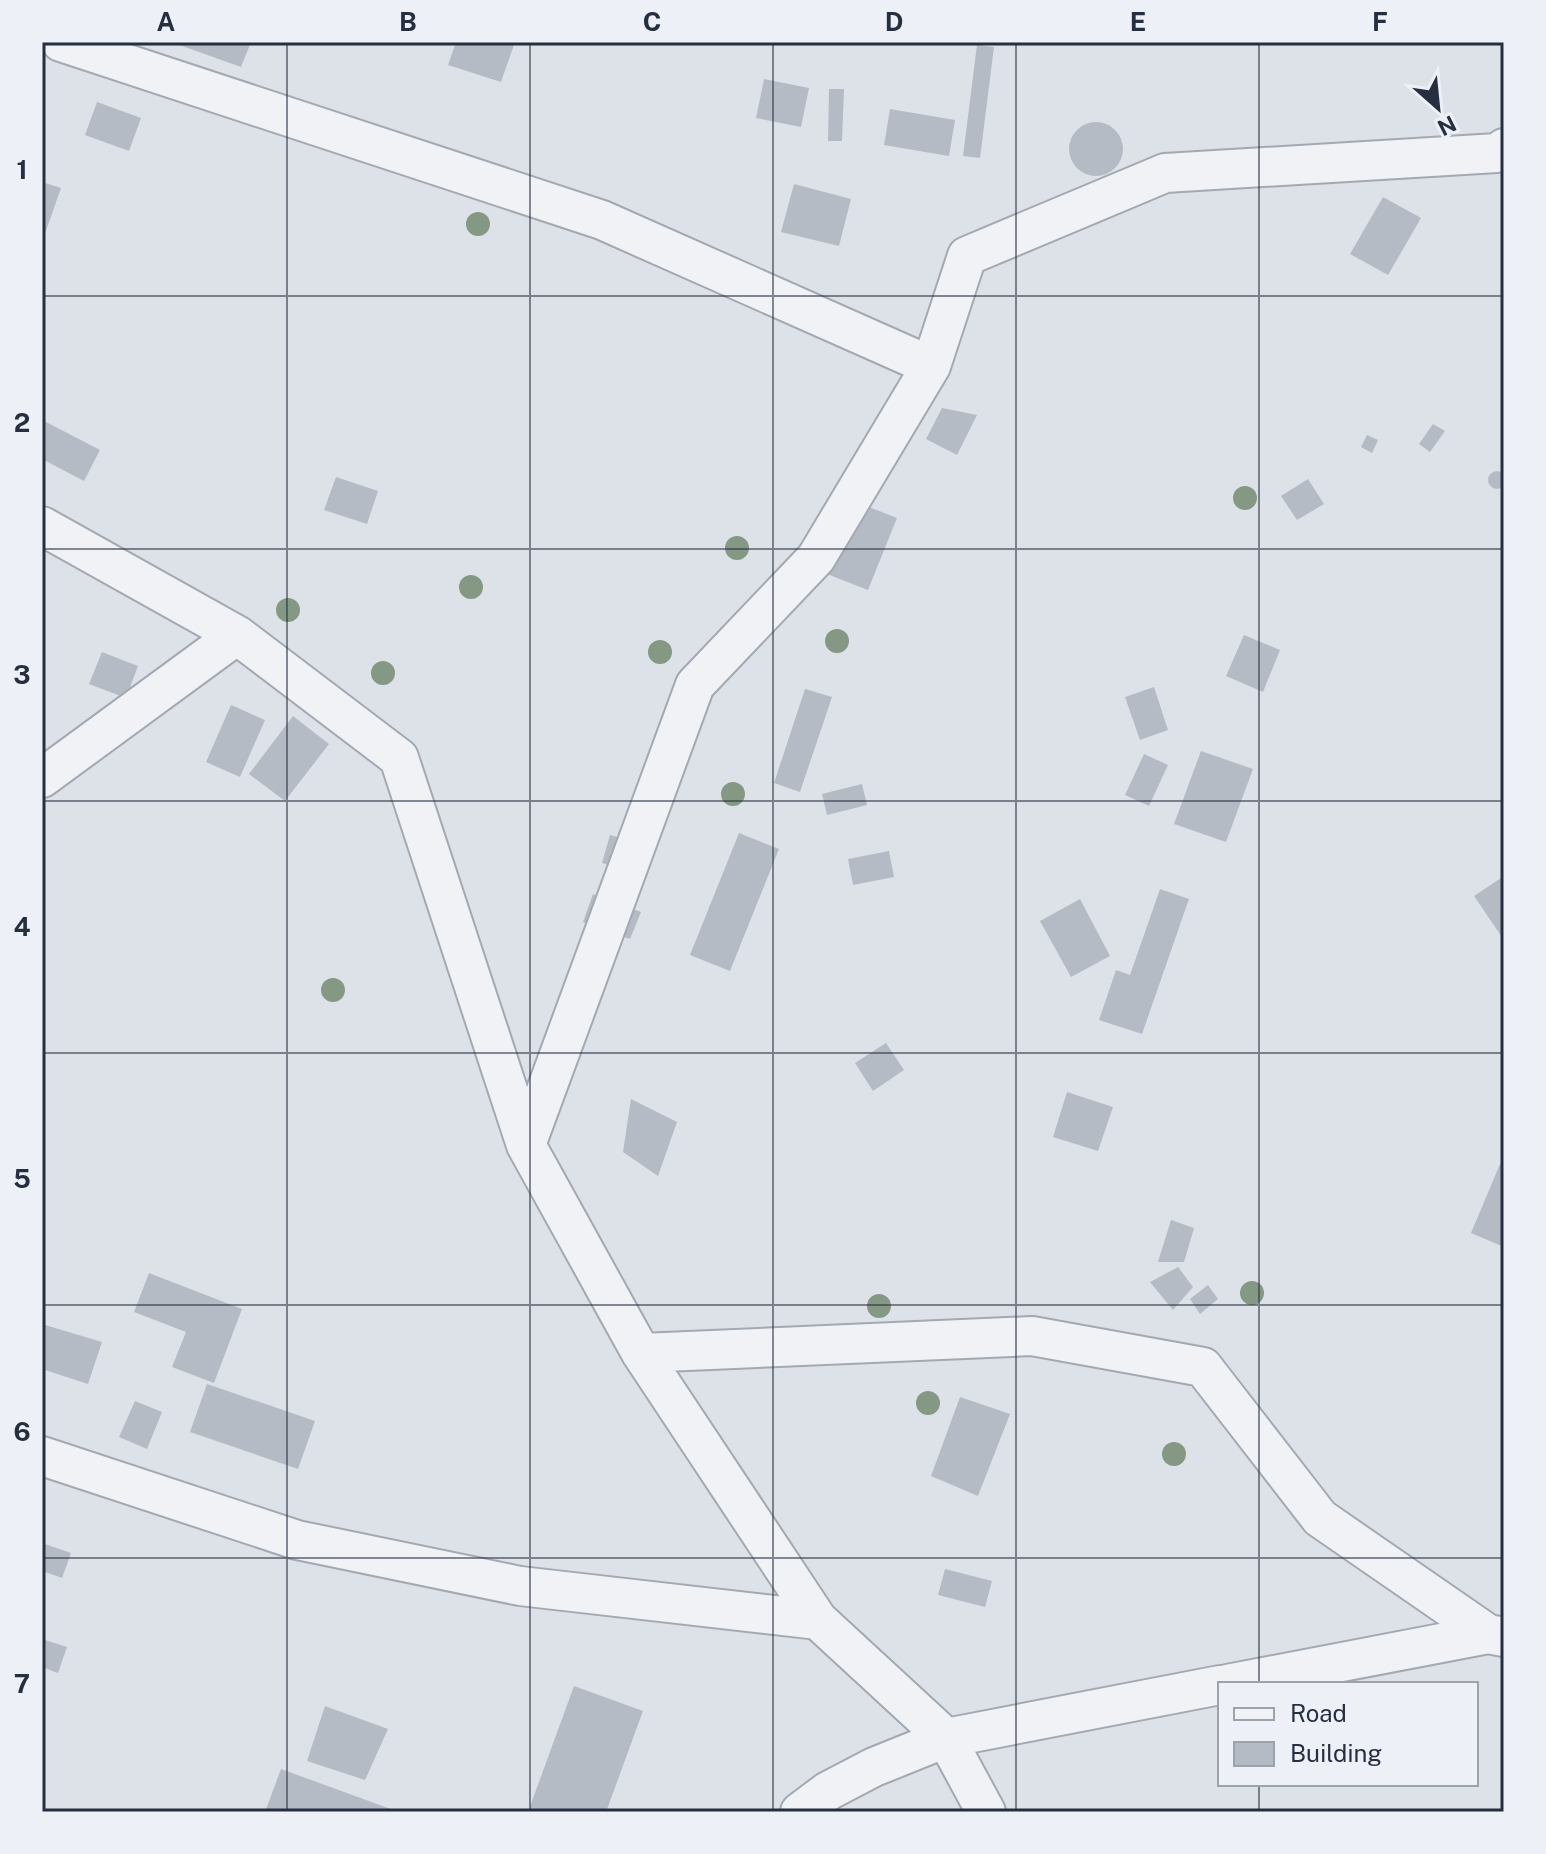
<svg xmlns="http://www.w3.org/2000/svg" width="1546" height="1854" viewBox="0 0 1546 1854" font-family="'Public Sans',sans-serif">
  <rect width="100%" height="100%" fill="#dde2e8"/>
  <path fill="#b4bbc5" d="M171,42H251L241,67Z
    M456,42H515L501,82L448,65Z
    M977,45L994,47L980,158L963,156Z
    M764,79L809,88L801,127L756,118Z
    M829,89H844L842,141H828Z
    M97,102L141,118L129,151L85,135Z
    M890,109L955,120L949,156L884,145Z
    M1069 149a27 27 0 1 1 54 0a27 27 0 1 1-54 0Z
    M42,182L61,188L42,242Z
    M794,184L851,199L839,246L781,232Z
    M1383,197L1421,218L1388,275L1350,254Z
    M942,408L977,415L957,455L926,439Z
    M46,422L100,450L84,481L42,459V429Z
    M1433,424L1445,431L1430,452L1419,444Z
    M1367,435L1378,440L1372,453L1361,447Z
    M1488 480a9 9 0 1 1 18 0a9 9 0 1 1-18 0Z
    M336,477L378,491L367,524L324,510Z
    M1308,479L1324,504L1297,520L1281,496Z
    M856,502L897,518L868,590L827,574Z
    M1244,635L1280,650L1263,692L1226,676Z
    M102,652L138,666L126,698L89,684Z
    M1154,687L1168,730L1140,740L1125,697Z
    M805,689L832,697L800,792L774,783Z
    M231,705L265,720L240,777L206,762Z
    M293,716L329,744L285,801L249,774Z
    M1201,751L1253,769L1226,842L1174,824Z
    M1144,754L1168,765L1149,806L1125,795Z
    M862,784L867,805L827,815L822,794Z
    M739,833L779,849L730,971L690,955Z
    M610,835L634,842L626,870L602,863Z
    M889,851L894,877L853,885L848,859Z
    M1504,876V940L1474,896Z
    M1160,889L1189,899L1142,1034L1099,1020L1116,970L1130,975Z
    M593,894L641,912L630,939L583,922Z
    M1080,899L1110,956L1071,977L1040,921Z
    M886,1043L904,1070L873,1091L855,1063Z
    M1067,1092L1113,1107L1098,1151L1053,1137Z
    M631,1099L677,1122L658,1176L623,1152Z
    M1500,1164L1504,1166V1247L1471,1233Z
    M1171,1220L1194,1228L1184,1262H1158Z
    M1178,1267L1193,1287L1173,1310L1150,1282Z
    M149,1273L242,1309L214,1383L172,1367L186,1332L134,1312Z
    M1208,1285L1218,1299L1200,1314L1190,1299Z
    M45,1325L102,1342L88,1384L42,1369V1334Z
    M207,1384L315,1421L298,1469L190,1432Z
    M960,1397L1010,1414L978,1496L931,1476Z
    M135,1401L162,1412L147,1449L119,1437Z
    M42,1543L71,1553L62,1578L42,1571Z
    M945,1569L992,1581L985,1607L938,1595Z
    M42,1639L67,1647L58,1673L42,1667Z
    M574,1686L643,1711L606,1812H528Z
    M325,1706L388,1729L365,1780L307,1761Z
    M281,1769L399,1812H265Z"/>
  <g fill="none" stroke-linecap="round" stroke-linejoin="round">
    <defs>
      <path id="street" d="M61,42L602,220L931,366
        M42,526L237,635L399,758L526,1145L641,1353L818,1620L946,1738L986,1812
        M42,778L237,635
        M526,1145L695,685L816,558L931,366L967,256L1165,173L1497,153L1504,148
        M641,1353L1032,1336L1203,1367L1320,1518L1488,1634L1504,1637
        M42,1456L297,1540L520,1586L818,1620
        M1227,1684L1488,1634
        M800,1812L828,1791L874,1767L946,1738L1220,1685"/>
    </defs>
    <use href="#street" stroke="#a2a9b2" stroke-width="42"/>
    <use href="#street" stroke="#f0f2f6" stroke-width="38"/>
  </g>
  <g fill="#849884">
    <circle cx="478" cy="224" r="12"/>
    <circle cx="1245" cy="498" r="12"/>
    <circle cx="737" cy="548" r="12"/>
    <circle cx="471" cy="587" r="12"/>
    <circle cx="288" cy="610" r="12"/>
    <circle cx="837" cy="641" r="12"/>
    <circle cx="660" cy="652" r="12"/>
    <circle cx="383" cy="673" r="12"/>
    <circle cx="733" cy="794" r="12"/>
    <circle cx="333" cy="990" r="12"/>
    <circle cx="1252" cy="1293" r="12"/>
    <circle cx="879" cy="1306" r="12"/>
    <circle cx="928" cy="1403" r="12"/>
    <circle cx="1174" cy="1454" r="12"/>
  </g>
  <path fill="none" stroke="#262f40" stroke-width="2" stroke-opacity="0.55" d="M287,42V1812M530,42V1812M773,42V1812M1016,42V1812M1259,42V1684M42,296H1504M42,549H1504M42,801H1504M42,1053H1504M42,1305H1504M42,1558H1504M1259,1784V1812"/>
  <rect width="1546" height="1854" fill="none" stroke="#edf0f6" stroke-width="88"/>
  <rect x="1218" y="1682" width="260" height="104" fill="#edf0f6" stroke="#9da3ad" stroke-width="2"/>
  <rect x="1234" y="1708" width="40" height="12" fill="#f0f2f6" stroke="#9da3ad" stroke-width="2"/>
  <text x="1290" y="1722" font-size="24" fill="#262f40">Road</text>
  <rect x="1234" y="1742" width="40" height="24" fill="#b4bbc5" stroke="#9da3ad" stroke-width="2"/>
  <text x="1290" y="1762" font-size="24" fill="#262f40">Building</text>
  <g transform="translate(1438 108) rotate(153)" stroke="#edf0f6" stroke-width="6" paint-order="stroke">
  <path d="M0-6L14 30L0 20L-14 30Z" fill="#262f40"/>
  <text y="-12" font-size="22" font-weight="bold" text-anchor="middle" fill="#262f40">N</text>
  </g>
  <rect x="44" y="44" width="1458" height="1766" fill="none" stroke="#262f40" stroke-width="3"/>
  <g font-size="26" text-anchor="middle" font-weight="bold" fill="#262f40">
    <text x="166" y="31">A</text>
    <text x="408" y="31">B</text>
    <text x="652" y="31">C</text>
    <text x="894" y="31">D</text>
    <text x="1138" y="31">E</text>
    <text x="1380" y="31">F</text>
    <text x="22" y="179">1</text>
    <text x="22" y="432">2</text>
    <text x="22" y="684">3</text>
    <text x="22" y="936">4</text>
    <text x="22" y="1188">5</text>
    <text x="22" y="1441">6</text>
    <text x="22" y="1693">7</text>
  </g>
</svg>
